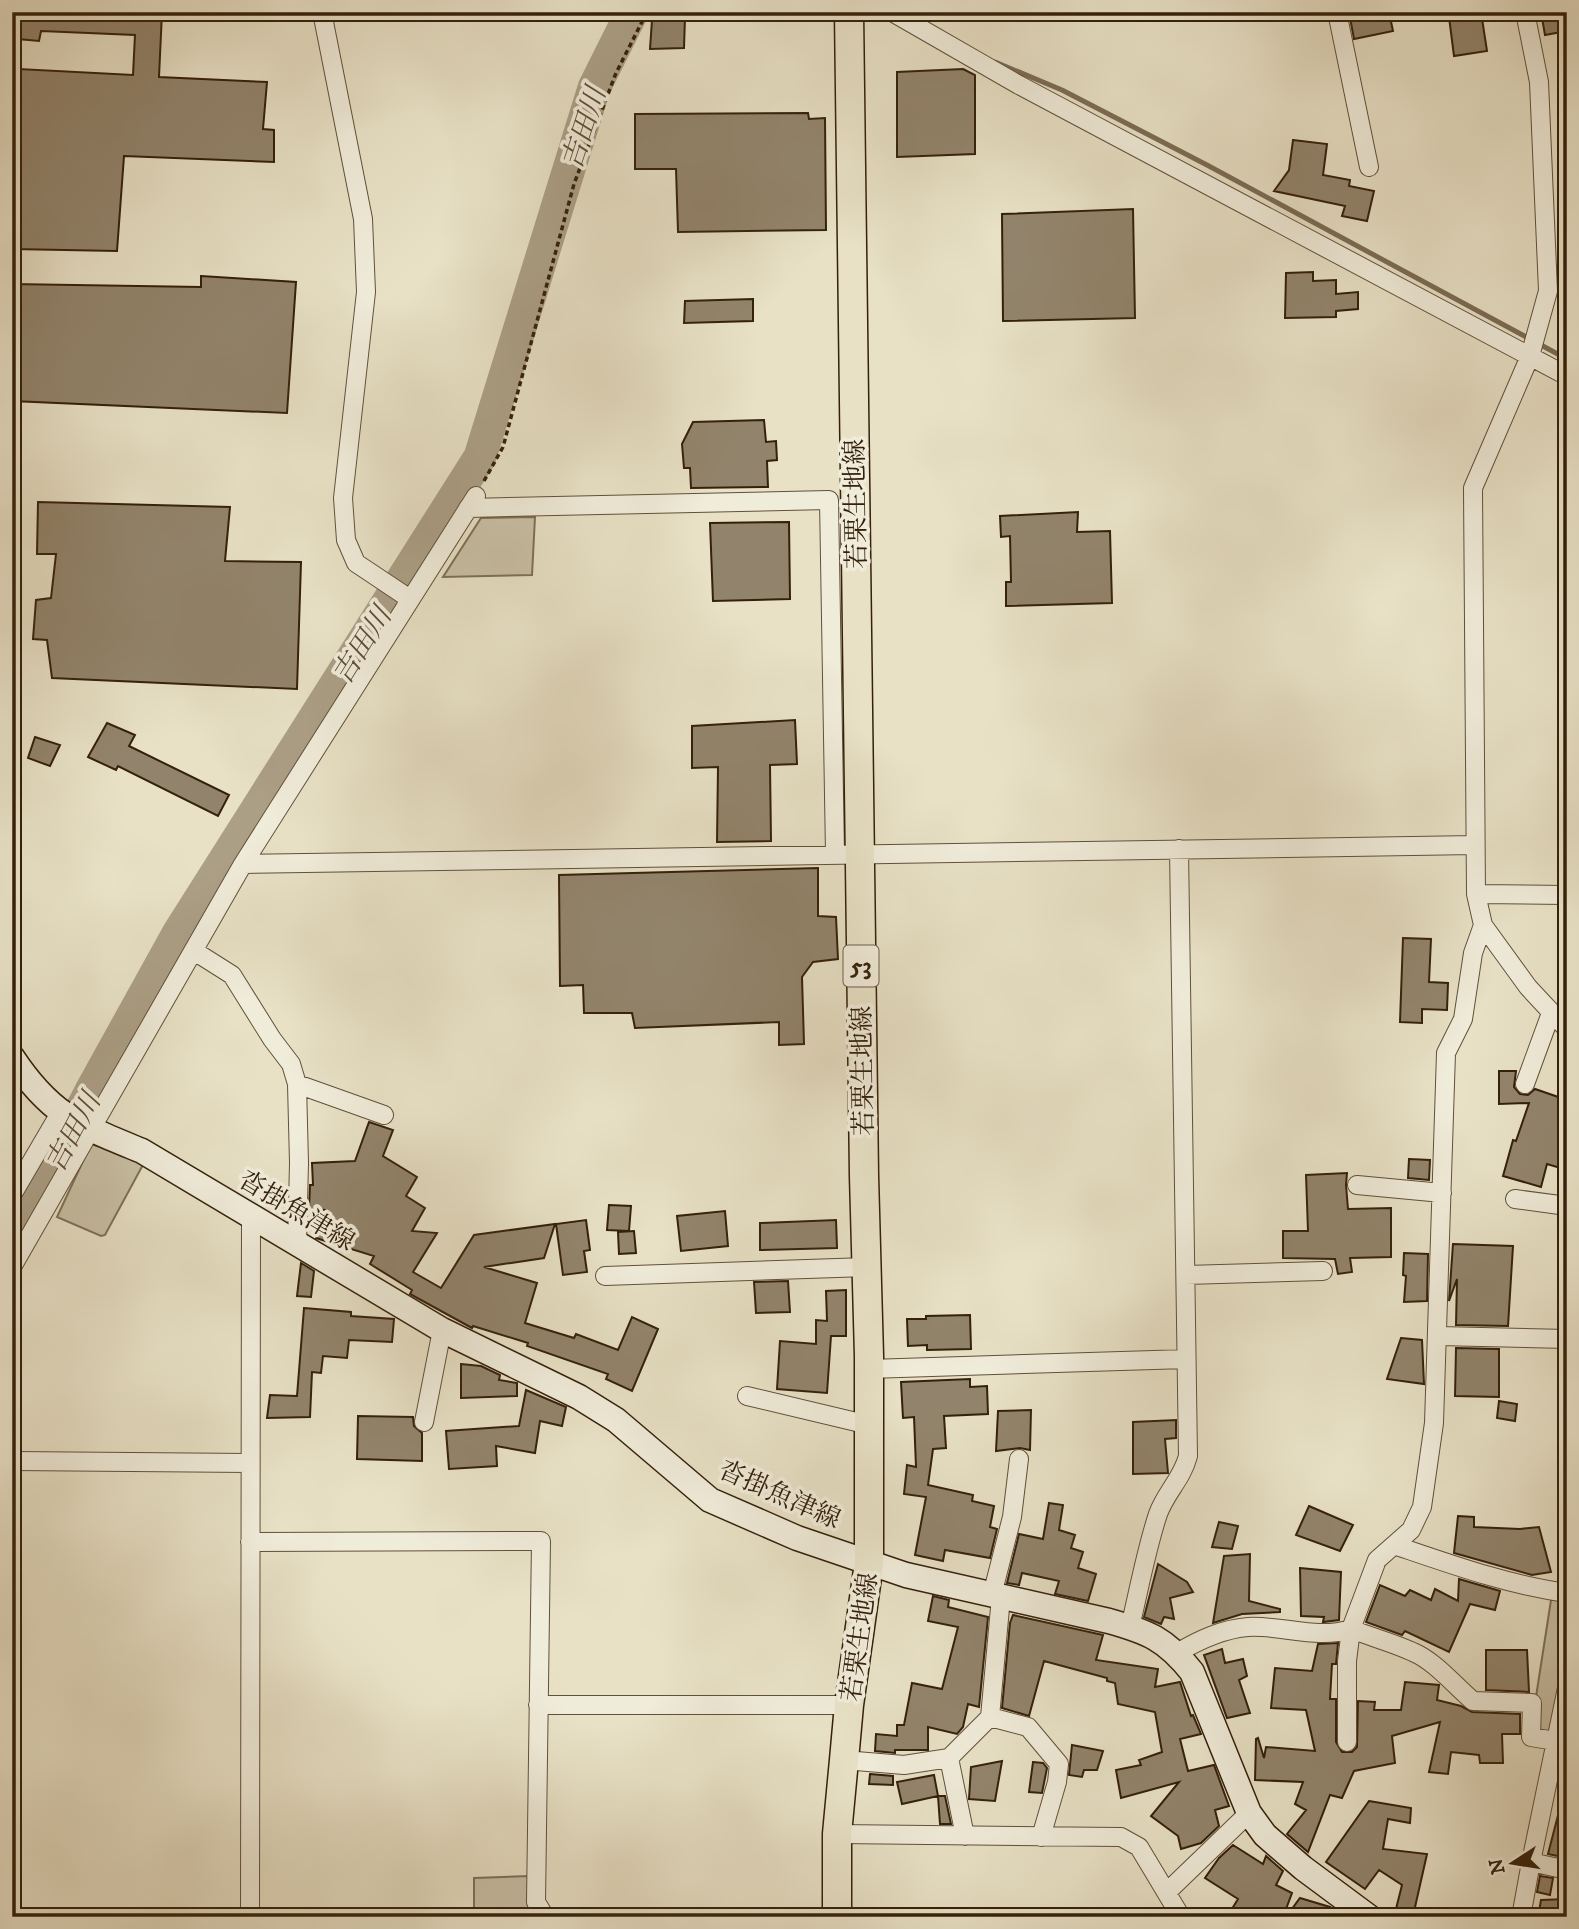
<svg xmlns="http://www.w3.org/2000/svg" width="1579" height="1929" viewBox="0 0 1579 1929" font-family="'IM FELL DW Pica','Noto Serif JP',serif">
  <rect width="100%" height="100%" fill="#e8e1c6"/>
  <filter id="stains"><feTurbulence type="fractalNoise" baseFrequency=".00286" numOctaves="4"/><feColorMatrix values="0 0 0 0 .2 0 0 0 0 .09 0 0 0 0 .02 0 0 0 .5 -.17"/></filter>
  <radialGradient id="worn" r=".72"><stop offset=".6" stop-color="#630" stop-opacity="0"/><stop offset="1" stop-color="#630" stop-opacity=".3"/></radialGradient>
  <path fill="#c9c0a6" stroke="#7e7058" stroke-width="2" d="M535,517L532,575L443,577L481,518Z
    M91,1144L145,1161L105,1235L101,1236L57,1217Z
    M1551,1600H1567V1735L1531,1729Z
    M529,1876L536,1917H474V1878Z"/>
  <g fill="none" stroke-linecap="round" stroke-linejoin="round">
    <path stroke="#7b6c55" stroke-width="5" d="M995,62L1062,90L1207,165L1567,359"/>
    <path stroke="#ab9f86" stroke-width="33" d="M12,1243L91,1091L179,932L480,457L594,88L632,12"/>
  </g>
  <path fill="#92846c" stroke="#34200b" stroke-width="2" d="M19,12H162L159,77L267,82L263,129L274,130V162L124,156L117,251L12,249L17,151H16L19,98H16L19,69L133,75L135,35L41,31L39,41L18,39Z
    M1349,12H1389L1393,31L1354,39Z
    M1481,12L1487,51L1454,56L1449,17Z
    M1541,12H1567V31L1545,35Z
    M685,17L684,48L650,49L652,20Z
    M963,69L975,75V154L897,157V72Z
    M808,113L809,119L825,118L826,230L678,232L676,169H635V114Z
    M1293,140L1327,144L1323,175L1350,180L1349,186L1374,191L1367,221L1342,216L1345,206L1274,191L1289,170Z
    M1133,209L1135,318L1003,321L1002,214Z
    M1313,272V281L1336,280V294L1358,292V309L1336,311V317L1285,318L1286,273Z
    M201,276L296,282L287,413L12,401V284L201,287Z
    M753,299V321L684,323L685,301Z
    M764,420L766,442L776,441L777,460L767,461L768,487L691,488L690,468H684L682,444L693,422Z
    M38,502L230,507L225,561L301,562L297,689L52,678L47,640L33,639L36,600L51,598L56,554H37Z
    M1078,512L1077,532L1110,531L1112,603L1006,606V582H1011L1010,536L1001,537L1000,516Z
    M789,522L790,599L713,601L710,523Z
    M795,720L797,764L770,765L771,841L717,842L718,767L692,768V726Z
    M107,723L135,735L129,746L229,795L218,816L118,766L116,770L88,757Z
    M35,737L60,745L50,766L28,758Z
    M818,868V916L836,917L838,959L813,962L802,977L804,1044L779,1045V1022L635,1028L632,1013H584L583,985L560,986L559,875Z
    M1403,938L1431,939L1429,982L1448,983L1447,1010L1422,1009V1023L1400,1022Z
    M1499,1071H1516L1514,1087L1520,1094L1528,1095L1535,1089L1567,1100V1137L1561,1152L1567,1153V1170L1547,1164L1541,1187L1503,1176L1513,1140L1516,1141L1529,1103L1499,1104Z
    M369,1122L393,1130L383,1156L417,1177L406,1196L425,1208L412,1231L437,1233L413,1272L441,1288L474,1235L555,1224L544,1258L484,1267L537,1283L525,1323L574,1338L576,1334L618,1350L632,1317L658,1329L632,1391L606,1379L608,1374L527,1346L528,1343L473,1326L472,1328L410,1294L412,1290L370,1264L374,1256L316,1238L325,1210L309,1209L310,1185H313L312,1163L355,1161Z
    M1409,1159L1430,1160L1429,1180L1408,1178Z
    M1347,1173L1346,1185L1348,1209L1391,1208V1257L1350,1258L1352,1272L1338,1274L1335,1259L1283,1258V1231H1308L1306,1175Z
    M609,1205L631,1206L629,1231L607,1230Z
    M725,1211L728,1246L681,1251L677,1216Z
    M586,1220L590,1250L584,1251L587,1272L563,1275L556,1224Z
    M836,1220L837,1248L760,1250V1223Z
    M634,1231L636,1253L619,1254L618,1232Z
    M1453,1244L1513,1246L1508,1326L1456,1325L1457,1279L1449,1301Z
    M1404,1253L1428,1254L1427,1301L1404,1302L1406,1276L1403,1275Z
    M301,1263L314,1271L311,1297L297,1296Z
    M788,1281L790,1312L756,1313L754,1282Z
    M846,1290V1336H831L827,1393L777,1389L780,1341L816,1344V1320L827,1321L826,1291Z
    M304,1308L351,1312V1316L394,1319L392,1342L349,1340L347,1358L323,1356L321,1373L312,1372L310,1417L267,1418L270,1395L297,1396Z
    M970,1315L971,1349L927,1350V1345L908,1346L907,1319H926V1316Z
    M1401,1338L1422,1340L1424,1384L1387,1379Z
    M1456,1348L1499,1349V1397L1455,1396Z
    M461,1364L481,1366L500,1375L499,1380L517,1383V1396L461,1398Z
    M970,1379V1387L987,1386L988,1414L944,1416L946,1448L933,1449L928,1485L973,1495L972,1501L994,1506L990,1527L997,1529L990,1558L945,1550L943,1561L915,1555L926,1497L904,1494L907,1465L916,1467L914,1417L903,1418L901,1382Z
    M526,1390L566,1407L562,1426L540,1421L535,1453L496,1446L497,1466L449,1469L446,1431L519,1426Z
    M1499,1401L1517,1404L1515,1421L1497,1418Z
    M1031,1410L1030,1450L1020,1448L996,1451L998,1411Z
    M358,1416L413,1417L414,1426L422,1433V1461L357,1459Z
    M1176,1420V1438L1165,1439L1168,1473L1133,1474V1422Z
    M1049,1503L1063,1505L1059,1530L1075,1535L1071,1548L1083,1552L1078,1568L1096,1574L1088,1601L1055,1594L1059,1581L1022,1573L1019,1585L1007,1583L1019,1534L1043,1539Z
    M1309,1506L1353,1525L1340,1551L1296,1535Z
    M1458,1516L1474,1517V1527L1520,1529L1539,1527L1551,1572L1532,1575L1454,1553Z
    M1219,1522L1238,1526L1232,1549L1212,1547Z
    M1250,1554L1249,1601L1280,1609V1612L1242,1614L1213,1623L1224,1556Z
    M1158,1564L1187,1582L1193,1592L1170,1598L1174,1619L1164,1617L1161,1624L1144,1617Z
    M1300,1568L1341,1572L1339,1620L1323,1622L1324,1617L1301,1616Z
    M1459,1579L1500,1591L1495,1610L1470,1604L1449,1652L1405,1631L1402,1635L1366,1622L1380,1585L1405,1596L1410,1590L1431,1600L1435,1589L1458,1601Z
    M933,1596L949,1600L948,1607L988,1617L979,1707L968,1704L963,1727L957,1734L928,1727V1750H895V1753L875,1751L876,1734L897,1736V1725H904L912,1683L942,1689L958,1627L928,1621Z
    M1013,1615L1103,1635L1096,1660L1158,1669L1155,1687L1180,1682L1191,1716L1193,1715L1201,1734L1180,1739L1188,1771L1214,1765L1229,1806L1215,1810L1219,1826L1201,1843L1181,1849L1178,1836L1151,1816L1179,1782L1121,1798L1116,1770L1141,1765L1139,1760L1162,1752L1155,1712L1118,1704L1115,1683L1107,1681V1678L1044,1661L1029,1716L1002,1708L1010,1623Z
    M1338,1643L1336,1664H1332L1330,1699H1336V1742L1342,1752H1352L1357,1747L1358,1701L1375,1702L1374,1710H1401L1405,1682L1439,1685L1437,1700L1461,1706L1472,1712L1520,1714V1734H1502L1503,1763H1480L1479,1755L1451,1752L1448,1774L1429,1772L1440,1722L1392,1736L1395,1763L1354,1771L1342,1798L1330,1795L1308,1852L1287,1834L1306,1810L1295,1804L1303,1782L1255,1780L1256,1739L1258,1738L1264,1758L1266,1747L1315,1751L1306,1710L1271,1708L1275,1668L1312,1671L1318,1644Z
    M1222,1649L1225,1663L1243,1659L1247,1676L1239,1680L1250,1713L1227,1718L1204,1655Z
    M1486,1650H1527L1529,1692L1486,1690Z
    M1072,1745L1103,1751L1097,1770H1084L1082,1777L1069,1775Z
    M1002,1761L995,1801L969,1799L971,1767Z
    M1033,1762L1043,1763L1047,1768L1042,1793L1029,1792Z
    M870,1774L893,1776V1785L869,1784Z
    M934,1775L938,1796L902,1804L897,1782Z
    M938,1796H945L951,1824H940Z
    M1562,1800L1567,1801V1858L1548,1854Z
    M1369,1801L1411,1808L1410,1823L1388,1819L1383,1849L1427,1854L1413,1916L1395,1913L1402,1885L1379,1870L1365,1889L1326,1862Z
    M1233,1845L1263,1864L1266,1856L1283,1871L1276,1885L1292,1893L1283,1917H1227L1238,1899L1205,1878L1219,1858Z
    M1540,1876L1553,1878L1550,1895L1537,1892Z
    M1300,1898L1330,1907L1344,1917H1286Z
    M1567,1899V1917H1538L1541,1900Z"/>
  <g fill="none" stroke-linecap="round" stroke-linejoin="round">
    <defs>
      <path id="minor" d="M322,12L363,219L366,292L343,498L346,540L356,563L410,599
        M892,12L1019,85L1567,376
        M1337,12L1369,167
        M1525,12L1539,82L1548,291L1530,356L1473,488L1476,894L1483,925L1528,987L1567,1029
        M468,508L829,500L835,854
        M243,864L1475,845
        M1476,894L1567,895
        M194,951L232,975L272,1039L291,1064L297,1084L299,1163L297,1245
        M297,1084L384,1115
        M1525,1084L1551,1013
        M1357,1185L1442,1193
        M12,1195L60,1113
        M1515,1199L1567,1206
        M12,1267L243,864L476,496
        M1186,1275L1323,1271
        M605,1276L867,1267
        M1438,1336L1567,1339
        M869,1369L1186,1359
        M747,1396L869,1425
        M424,1422L442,1330
        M12,1461L250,1463
        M250,1542L541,1541L536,1902L545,1917
        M1394,1545C1450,1564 1508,1585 1567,1593
        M992,1595L1012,1517L1019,1459
        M1001,1597L990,1717L1028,1727L1059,1764L1057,1782L1041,1837
        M1130,1627C1139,1590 1146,1550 1158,1514C1166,1492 1182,1479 1188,1456L1179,849
        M1177,1653C1199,1640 1222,1629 1248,1627C1283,1625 1317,1640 1351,1629L1377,1560L1411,1530L1422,1507L1434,1423L1446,1053L1463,1019L1473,953L1483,925
        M1567,1688L1531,1862L1567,1870
        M538,1705H849
        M1347,1742V1661L1351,1629C1371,1637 1394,1643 1413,1652C1436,1662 1454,1685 1473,1701L1532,1703L1531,1737L1555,1741
        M844,1760L904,1765L949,1758
        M837,1834L1121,1837L1139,1847L1181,1917
        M965,1836L949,1758L990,1717
        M1168,1891L1249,1813
        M250,1917L251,1218
        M1521,1917L1531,1862"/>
      <path id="secondary" d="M12,1057C51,1116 79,1125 142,1151L442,1330L579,1397L616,1420L710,1500L797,1538L906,1575L1109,1621C1148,1632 1166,1639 1192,1672L1249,1813L1265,1835L1303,1868L1369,1917"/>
      <path id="primary" d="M837,1917V1834L844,1760L849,1705L869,1563V1356L864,1176L849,12"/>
    </defs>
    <use href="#minor" stroke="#61503a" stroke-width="20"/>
    <use href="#secondary" stroke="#34200b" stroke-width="27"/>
    <use href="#primary" stroke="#34200b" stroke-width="31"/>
    <path stroke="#34200b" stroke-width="3.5" stroke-dasharray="5 3.5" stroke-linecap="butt" d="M484,481L503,447L574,184L616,73L647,12"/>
    <use href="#minor" stroke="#f0ecda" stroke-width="18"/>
    <use href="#secondary" stroke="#f0ecda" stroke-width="24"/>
    <use href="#primary" stroke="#e8e1c6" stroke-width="28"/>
  </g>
  <g text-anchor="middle" stroke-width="7" stroke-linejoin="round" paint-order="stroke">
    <rect fill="#f0ecda" stroke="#6c5d49" stroke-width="2" x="843.5" y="945.5" width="35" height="41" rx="5"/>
    <g font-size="24" font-weight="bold" fill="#34200b">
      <text x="861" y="974">53</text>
    </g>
    <g font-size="26" fill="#34200b" stroke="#f0ecda">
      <text transform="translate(855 504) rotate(-91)" y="9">若栗生地線</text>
      <text transform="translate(862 1071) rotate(-91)" y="9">若栗生地線</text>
      <text transform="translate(297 1210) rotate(31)" y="9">沓掛魚津線</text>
      <text transform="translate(780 1494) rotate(24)" y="9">沓掛魚津線</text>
      <text transform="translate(859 1637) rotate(-82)" y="9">若栗生地線</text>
    </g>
    <g font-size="28" font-style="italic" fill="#5e4c36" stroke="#f0ecda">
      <text transform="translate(583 128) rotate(-72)" y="10">吉田川</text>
      <text transform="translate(361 645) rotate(-58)" y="10">吉田川</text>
      <text transform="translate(72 1132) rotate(-62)" y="10">吉田川</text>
    </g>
  </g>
  <rect width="1579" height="1929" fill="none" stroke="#e8e1c6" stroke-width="42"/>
  <rect x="14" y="14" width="1551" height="1901" fill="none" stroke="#34200b" stroke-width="3.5"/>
  <rect x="21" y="21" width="1537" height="1887" fill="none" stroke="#34200b" stroke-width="2"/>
  <g transform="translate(1513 1863) rotate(258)" stroke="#f0ecda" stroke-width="5" paint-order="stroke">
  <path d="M0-5L12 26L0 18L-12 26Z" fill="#34200b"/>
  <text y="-10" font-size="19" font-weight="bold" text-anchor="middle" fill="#34200b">N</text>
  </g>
  <rect width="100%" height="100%" filter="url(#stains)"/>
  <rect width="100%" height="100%" fill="url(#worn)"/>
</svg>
